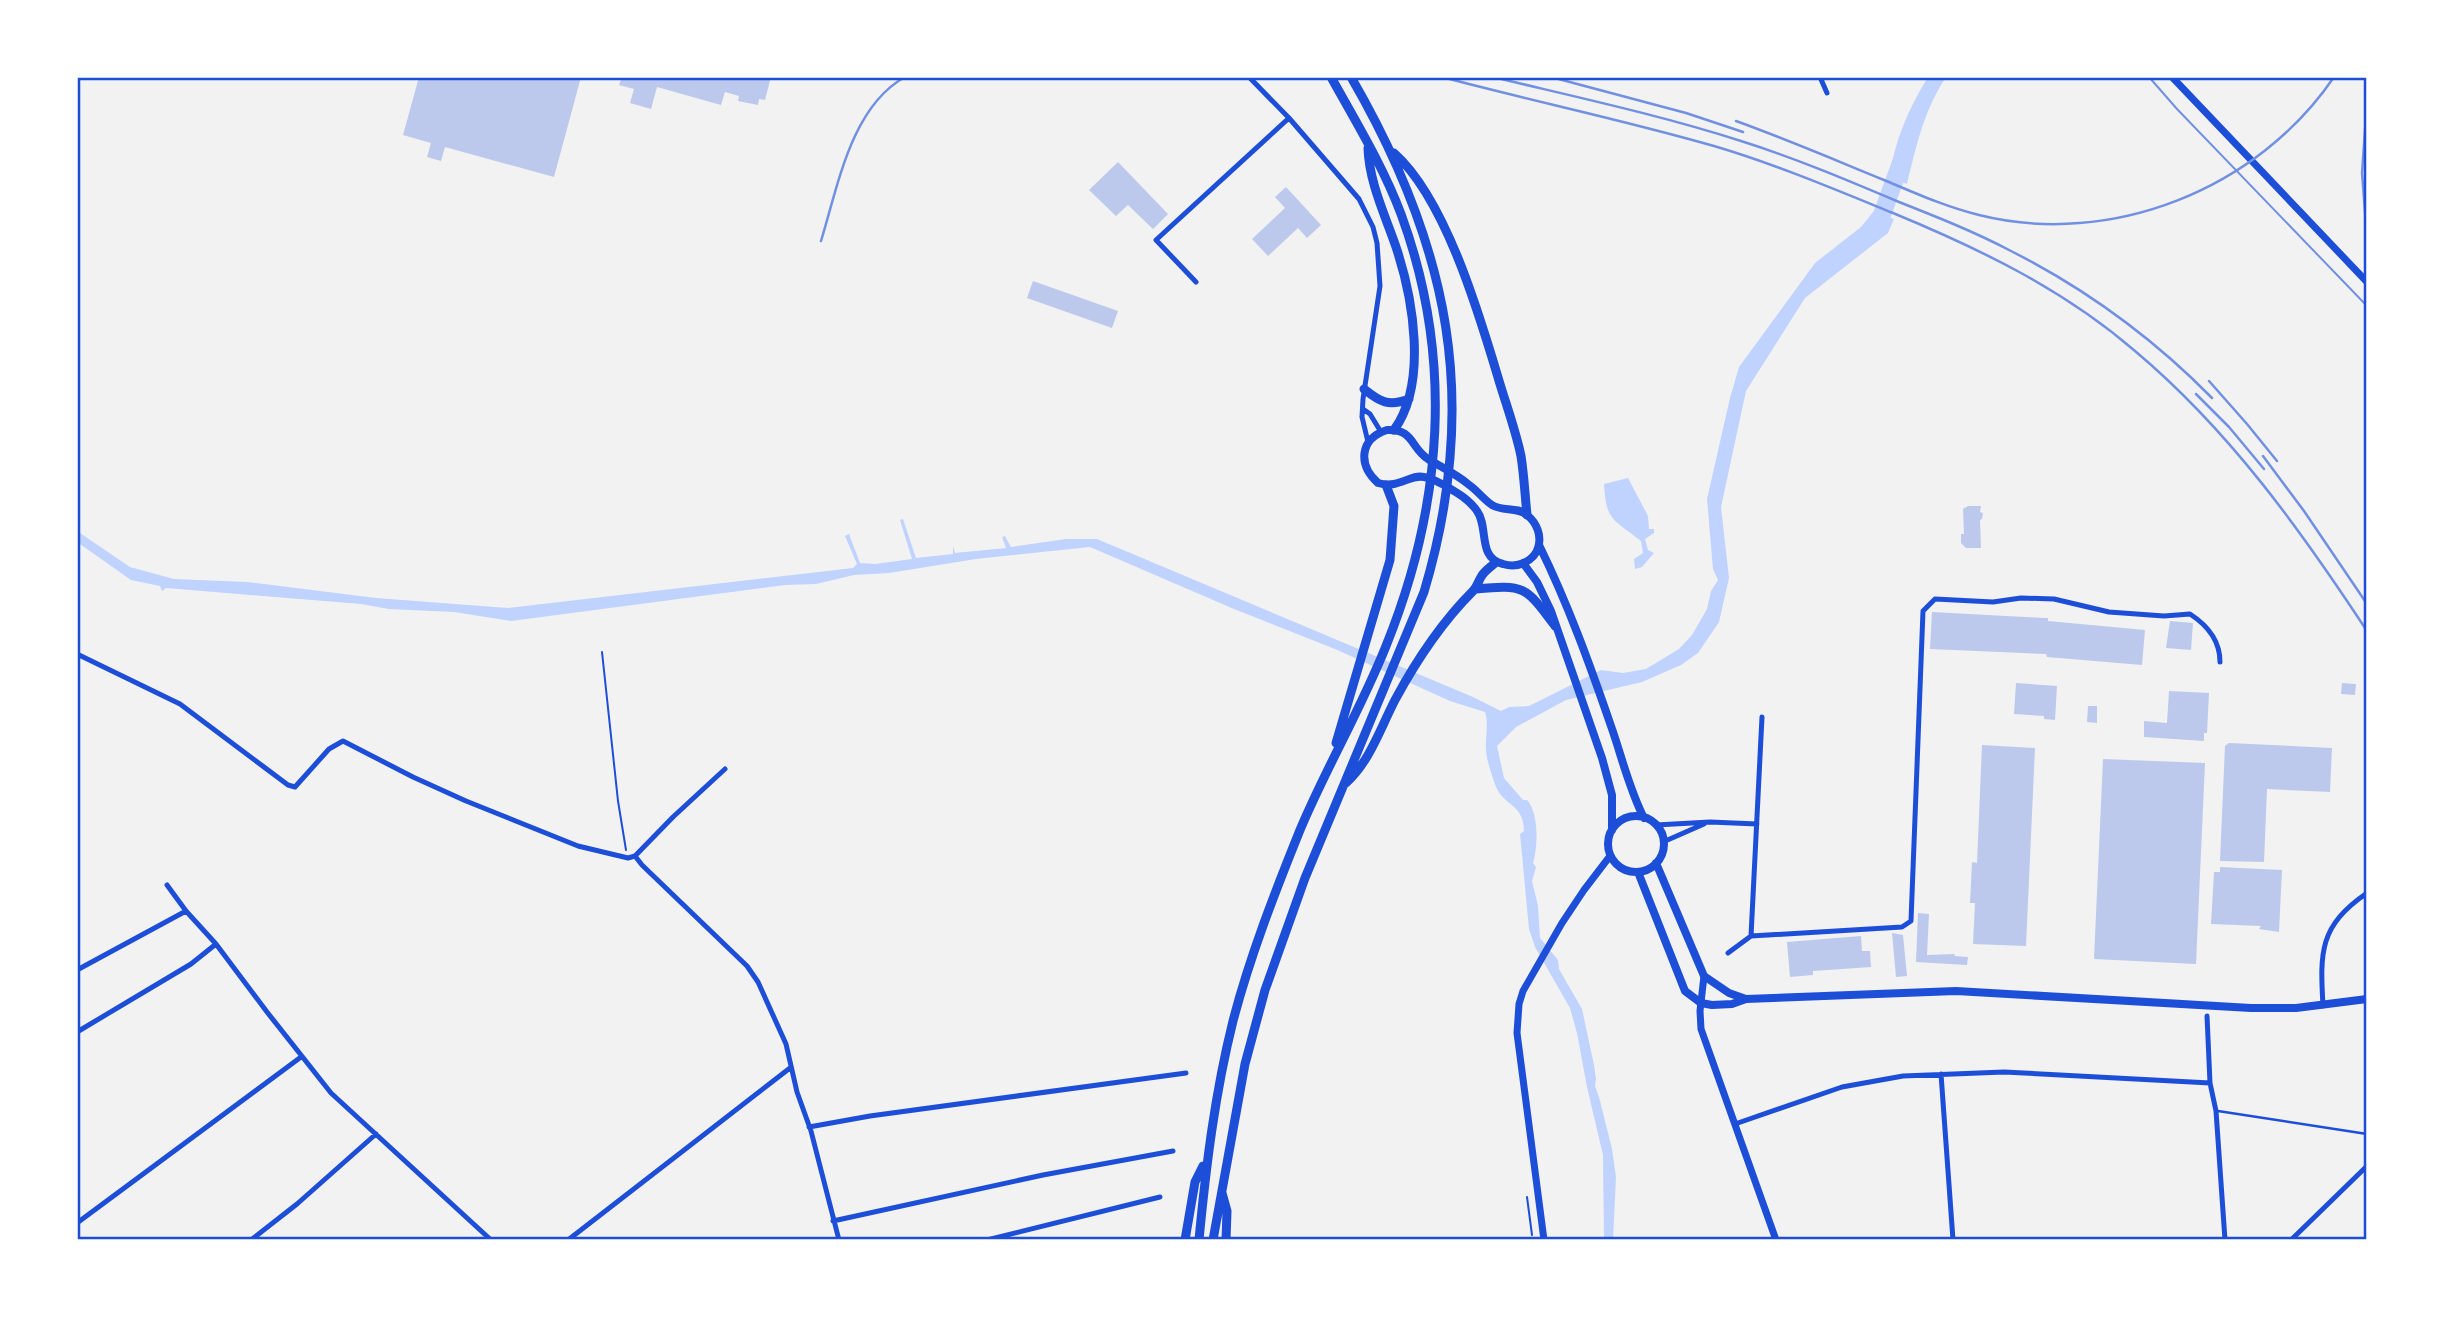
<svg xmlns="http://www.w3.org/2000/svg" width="2444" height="1317" viewBox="0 0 2444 1317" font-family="'Varela Round',sans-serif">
  <rect width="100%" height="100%" fill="#f2f2f2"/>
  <path fill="#bfd3fe" d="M1928,77H1946C1924,110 1916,147 1907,184L1890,177C1894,141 1909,108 1928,77Z
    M1874,211L1894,219L1888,233L1805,298L1746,391L1721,507L1729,578L1719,622L1698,653L1681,665L1642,682L1566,700L1516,727L1497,746L1504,778L1523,800H1527C1539,813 1538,847 1533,863L1536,867L1532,881L1538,906L1540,938L1558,960L1559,969L1582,1009L1594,1065L1596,1079L1595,1086L1599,1097L1612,1149L1616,1177L1613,1240H1604L1603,1155L1587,1087L1577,1033L1570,1008L1535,947L1529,929L1520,834L1524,831C1524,804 1504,806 1496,787C1492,776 1487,762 1486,750C1485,738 1489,723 1485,712L1450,701L1335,649L1234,609L1090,547L976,559L889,573L854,575L816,584L785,585L511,621L454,612L389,609L361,604L166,588L162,591L160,586L131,580L77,542V531L130,567L174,579L247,582L376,598L508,608L853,568L857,564L845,536L849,534L860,563L875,564L912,559L900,520L903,519L916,558L953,554V546L955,553L1006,548L1002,537L1005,536L1011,547L1066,539H1097L1473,697L1501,711L1509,707L1529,706L1601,670L1623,673L1646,669L1679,649L1692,635L1707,609L1711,591L1718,580L1713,569L1707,499L1730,398L1739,367L1815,263L1861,227Z
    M1628,478L1648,516L1649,529H1654V533L1645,539L1648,550L1654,553L1642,567L1635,569L1634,559L1643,553L1641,541C1613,519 1606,521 1604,484Z"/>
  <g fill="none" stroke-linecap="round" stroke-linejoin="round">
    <path stroke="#bfd3fe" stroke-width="18" d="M1869,233L1879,223L1903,157"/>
  </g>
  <path fill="#bdc9ec" d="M419,77H581L554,177L445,147L441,161L427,157L431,143L403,135Z
    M622,77H771L765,100L759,99L758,105L738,101L739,96L725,92L721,105L657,87L651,109L630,103L634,89L619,85Z
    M1118,162L1168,214L1153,229L1128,205L1116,216L1089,190Z
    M1286,187L1321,225L1307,238L1298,228L1268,256L1252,239L1285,208L1275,197Z
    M1033,281L1118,311L1112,328L1027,298Z
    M1968,506H1981L1980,512L1983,513L1982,519L1980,520L1981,548H1966L1961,543V534H1964L1963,509Z
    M1932,612L2044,618H2048V621L2145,630L2142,665L2047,657L2046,654L1930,649Z
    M2170,621L2193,623L2191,650L2166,648Z
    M2016,683L2057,686L2055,720L2044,719V716L2014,714Z
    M2342,683L2356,684L2355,695L2341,694Z
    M2169,691L2209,693L2207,733H2204V741L2144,737V721L2167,723Z
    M2088,706H2097V723L2087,722Z
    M2229,743L2332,748L2330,792L2267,789L2264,862L2220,861L2225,746Z
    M1982,745L2035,748L2026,946L1973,944L1975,903H1970L1972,862L1977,863Z
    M2103,759L2205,763L2196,964L2094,959Z
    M2220,867L2282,870L2279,932L2259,929L2261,926L2211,924L2214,872H2220Z
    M1918,913L1929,914L1927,955L1955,954L1954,956L1968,957L1967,965L1916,962Z
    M1892,933L1903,935L1907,976L1896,977Z
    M1861,936L1862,951H1870L1871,967L1813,971V975L1790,977L1787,942Z"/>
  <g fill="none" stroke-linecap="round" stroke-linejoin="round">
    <path stroke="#1d4ed8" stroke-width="2" d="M602,652L618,801L626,850
      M1527,1197L1532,1235"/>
    <path stroke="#1d4ed8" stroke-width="2.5" d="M2218,1111L2367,1134"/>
    <path stroke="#1d4ed8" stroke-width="5" d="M1249,77L1289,118L1359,199L1373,227L1377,243L1380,286L1363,399L1362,417L1368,442
      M1820,77L1827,93
      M1196,282L1156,240L1289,118
      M1363,409L1370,414L1381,432
      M77,654L180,704L288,785L295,787L329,749L343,741L413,777L466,801L578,846L628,858L635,856L673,817L725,769
      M1656,825L1710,822L1757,824
      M1663,842L1704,824
      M635,856L642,865L747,966L758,982L786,1044L797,1092L811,1131L839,1240
      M167,885L186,911L216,944L267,1012L331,1093L491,1240
      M1751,936L1762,717
      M1728,953L1751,936L1902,927L1911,921L1923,611L1935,599L1993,602L2021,598L2054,599L2109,612L2164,616L2190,614C2207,625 2220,640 2220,662
      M77,970L186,911
      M2323,1006C2320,952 2319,926 2367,893
      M2207,1016L2210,1083L2216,1111L2225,1240
      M77,1032L191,964L216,944
      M1941,1074L1953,1240
      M1735,1124L1842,1087L1903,1076L2004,1072L2210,1083
      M809,1127L870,1116L1186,1073
      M833,1221L1043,1175L1173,1151
      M77,1223L301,1057
      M251,1240L297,1204L376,1134
      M568,1240L790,1068
      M987,1240L1160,1197
      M2291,1240L2367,1166"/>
    <path stroke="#1d4ed8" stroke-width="7" d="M2172,77L2367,282
      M1704,976L1700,1011L1701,1029L1776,1240
      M1544,1240L1517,1033L1519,1004L1523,991L1562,923L1584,890L1610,856"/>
    <path stroke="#1d4ed8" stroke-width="8" d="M1387,430C1414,429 1410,447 1428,459C1441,467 1456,474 1468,484C1477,490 1483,499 1492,505C1503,512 1517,506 1527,515C1537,523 1542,536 1538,548C1536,555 1530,560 1524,563C1517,566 1510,566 1503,564C1477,558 1489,527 1477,511C1469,499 1456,492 1444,485C1438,482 1431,478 1424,477C1409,474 1400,489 1378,483C1358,465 1359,439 1387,430Z
      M1539,545C1568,604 1590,665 1611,726C1622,757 1629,789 1644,818
      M1523,563L1537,582L1551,611L1602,758L1612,795V830
      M1608 844a28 28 0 1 1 56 0a28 28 0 1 1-56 0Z
      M1656,863L1704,976L1729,993L1746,999
      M1638,872L1685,991L1701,1003L1712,1005L1732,1004L1746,999L1956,991L2251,1008H2296L2367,999"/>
    <path stroke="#1d4ed8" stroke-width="9" d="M1368,148C1369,182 1385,215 1396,247C1413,298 1428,383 1394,430
      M1394,153C1446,199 1480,317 1500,384C1507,407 1516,432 1521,456C1524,475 1525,495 1527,515
      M1364,389C1380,402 1389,407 1409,399
      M1476,589C1525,584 1526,587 1555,626
      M1336,743L1390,560L1394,506L1386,485
      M1346,783C1370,761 1380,729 1395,700C1416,661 1442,622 1473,591C1477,587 1478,582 1481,577C1484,571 1491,567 1496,562
      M1222,1193L1227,1211L1226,1240
      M1185,1240L1195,1182L1203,1166
      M1199,1240C1206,1166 1215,1093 1233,1021C1250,956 1275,892 1300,830C1326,768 1361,709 1386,646C1443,505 1454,358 1401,214C1383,166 1356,122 1331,77
      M1213,1240L1245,1064L1265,990L1305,878L1424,592C1481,401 1449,246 1351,77"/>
    <path stroke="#7290e2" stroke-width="2" d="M2149,77L2177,109L2367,306"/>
    <path stroke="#7290e2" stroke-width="2.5" d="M1442,77C1532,101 1624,120 1714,146C1775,164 1834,189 1893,213C1980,249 2063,289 2135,351C2229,430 2300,529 2367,631
      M1493,77C1576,97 1660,115 1741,141C1795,158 1847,180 1899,202C1937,217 1975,232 2011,251C2086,289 2153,338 2212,398
      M1551,77L1686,113L1743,132
      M2367,101L2362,173L2367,238
      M1736,121C1786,139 1835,160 1884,180C1915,193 1946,207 1979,215C2111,248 2258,189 2334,77
      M821,241C838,186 851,107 905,77
      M2209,381L2247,424L2277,461
      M2196,394L2229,427L2264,469
      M2263,456L2304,511L2367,604"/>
  </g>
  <rect width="2444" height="1317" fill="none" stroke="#ffffff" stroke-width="158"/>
  <rect x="79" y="79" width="2286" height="1159" fill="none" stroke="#1d4ed8" stroke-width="2.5"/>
</svg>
